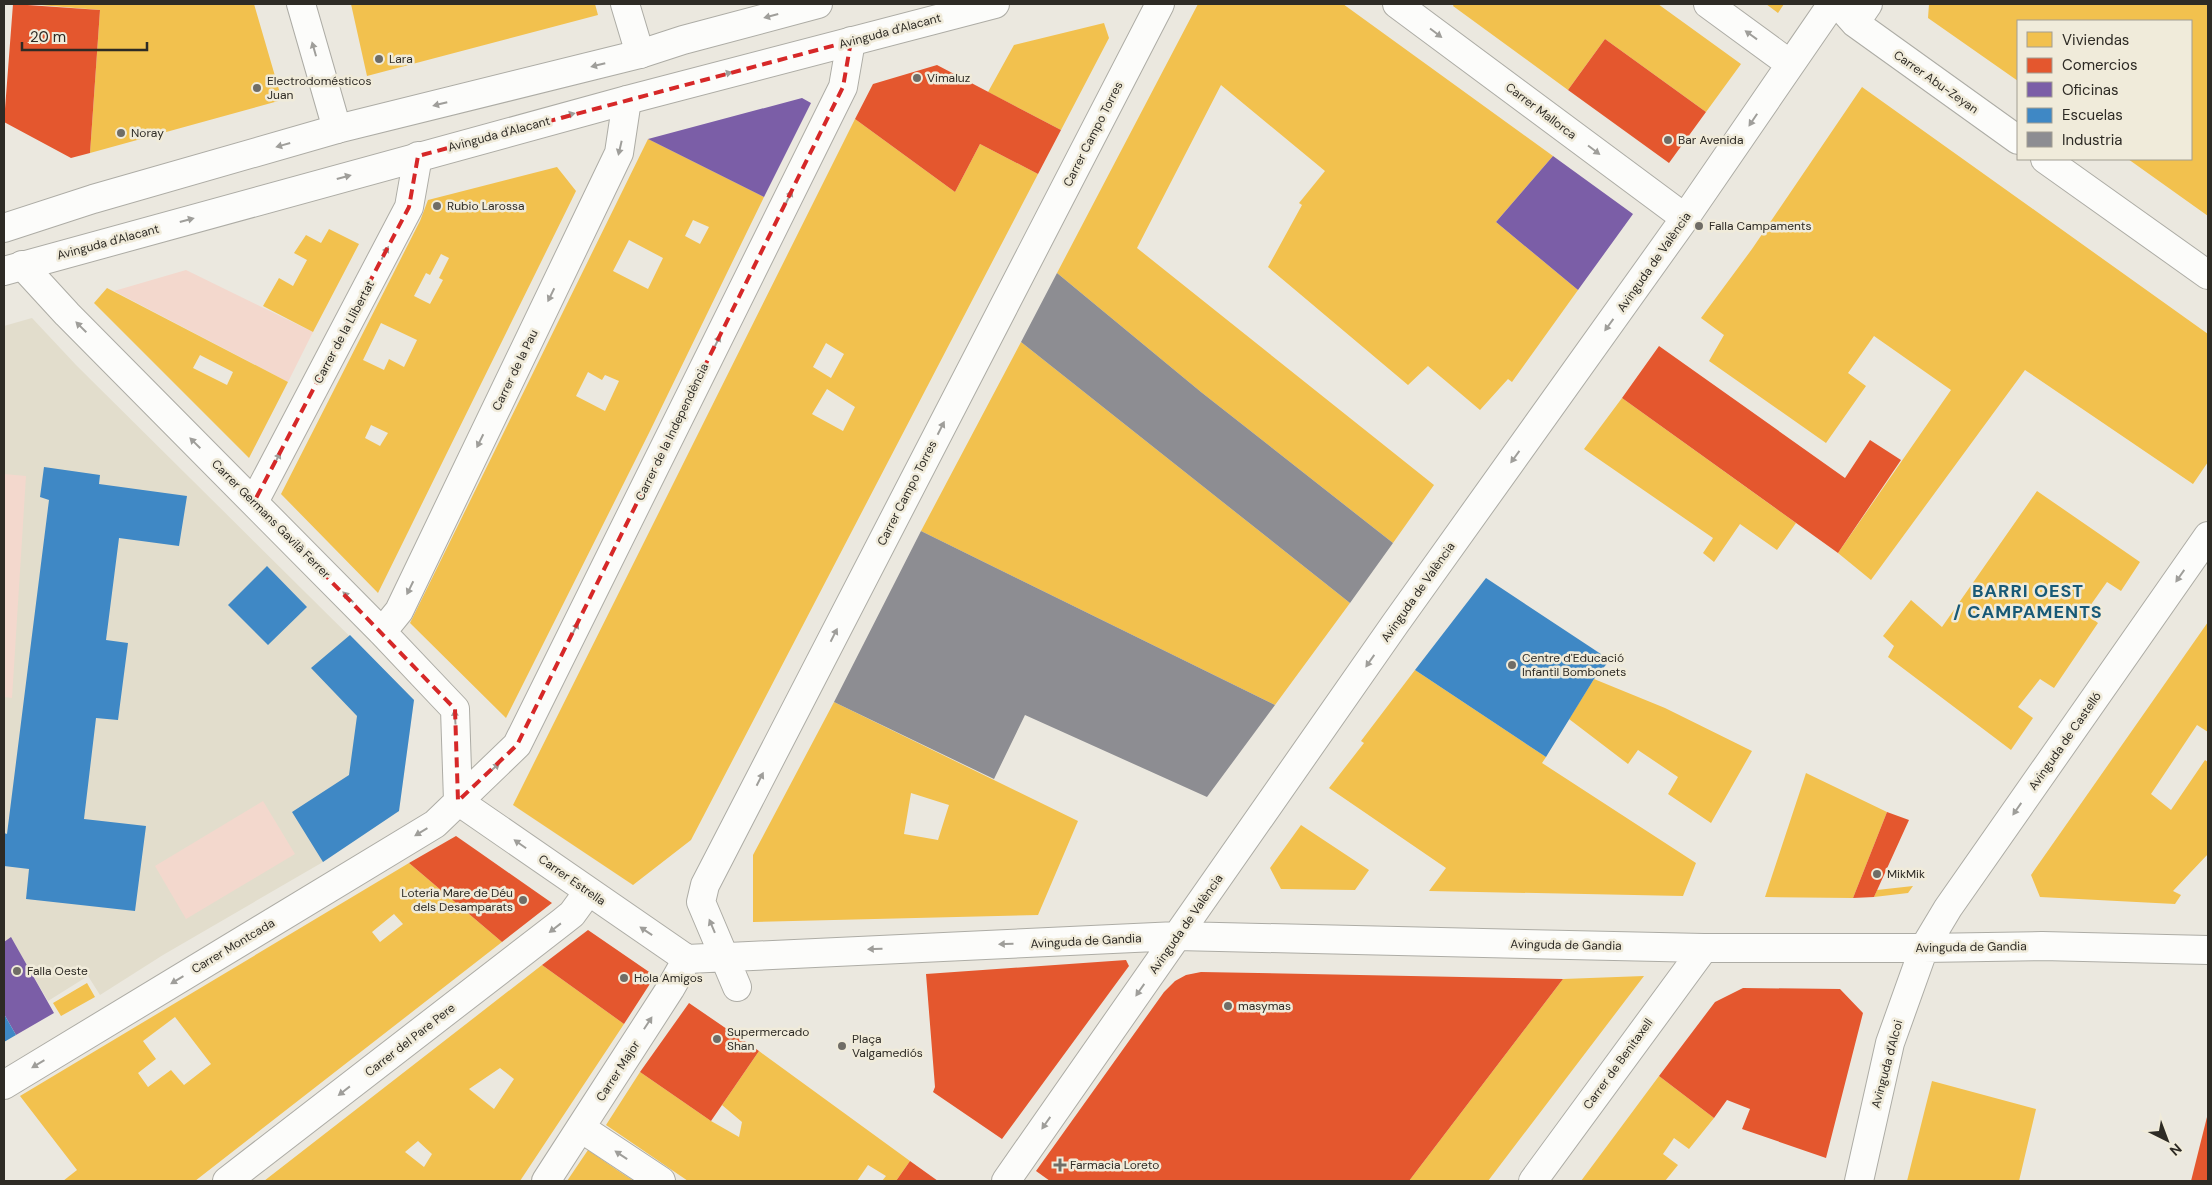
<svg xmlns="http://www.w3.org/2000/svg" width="2212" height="1185" viewBox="0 0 2212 1185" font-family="'DM Sans',sans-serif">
  <rect width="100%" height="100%" fill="#ebe8df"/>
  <path fill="#e2ddcc" d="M32,318L77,366L414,700L399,811L323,862L163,955L100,995L88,976L48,1001L11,938L4,942V326Z"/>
  <path fill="#f3d8cd" d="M186,270L313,332L288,382L114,291Z
    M4,474L26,476L12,698L4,697Z
    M263,801L295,854L186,919L155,866Z"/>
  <path fill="#f2c14e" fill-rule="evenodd" d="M27,4H254L282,100L90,153L100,10Z
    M351,4H595L598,15L367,76Z
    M1198,4H1343L1553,156L1496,222L1578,290L1512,382L1508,379L1480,410L1428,366L1408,385L1268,267L1302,205L1299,203L1325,171L1221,85L1137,248L1434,485L1393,543L1201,392L1057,273Z
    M1454,4H1658L1741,64L1706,112L1605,39L1568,90L1453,6Z
    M1766,4H1784L1778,13Z
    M1929,4H2208V216L2128,159H2191V21H2018V81L1928,18Z
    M1104,23L1109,38L1061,130L988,92L1014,45Z
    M1862,87L2208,334V462L2193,484L2025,370L1871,580L1838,553L1951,390L1874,336L1848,373L1866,386L1826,443L1709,361L1724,335L1701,318L1752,249Z
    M855,119L955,192L980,144L1038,174L691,840L633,885L513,805ZM826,343L844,354L831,378L813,367ZM827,389L855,407L843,431L812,414Z
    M648,139L764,197L649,433L506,718L410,623ZM693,220L709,227L700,244L685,236ZM629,240L663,258L648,289L613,271ZM588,372L602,380L605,375L619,381L605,411L576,396Z
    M557,167L576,191L378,593L281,494L420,221L428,200ZM441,254L449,258L439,278L443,280L430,304L414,296L426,273L430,275ZM381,323L417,340L404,367L389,359L384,370L363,360ZM371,425L388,433L380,446L365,438Z
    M329,229L359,244L313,332L263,306L279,278L293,286L307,260L294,253L306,235L321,243Z
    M107,288L288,382L249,458L94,303ZM200,355L233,372L227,385L193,368Z
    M1021,342L1350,603L1275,705L921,531Z
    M1622,398L1796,523L1777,550L1740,524L1714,562L1703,553L1713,538L1584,449Z
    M2037,491L2140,562L2121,591L2107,582L2085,613L2098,623L2054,688L2040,679L2018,707L2033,718L2011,750L1888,657L1894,646L1883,636L1911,600L1942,627Z
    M2208,622V732L2197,725L2151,794L2171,810L2205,760L2208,762V854L2173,891L2181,895L2175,904L2040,897L2031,875Z
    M1415,670L1546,757L1542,763L1696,863L1683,896L1429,891L1446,868L1329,788L1364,743L1361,741Z
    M1594,679L1665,708L1752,751L1711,823L1668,794L1678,777L1638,750L1628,764L1569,719Z
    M834,702L1078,821L1038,915L753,922V855ZM911,793L949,805L938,840L904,834Z
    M1806,773L1887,812L1853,898L1765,897Z
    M1301,825L1369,870L1355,890L1281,889L1270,868Z
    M409,863L502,942L195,1181H63L77,1170L20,1096ZM394,914L403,924L380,942L372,932ZM175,1017L211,1064L184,1085L171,1070L148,1087L138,1073L156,1059L143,1041Z
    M1913,886L1908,893L1874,897L1877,890Z
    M542,965L624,1024L520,1181H264ZM500,1068L514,1079L494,1109L469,1089ZM418,1141L432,1154L424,1167L405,1152Z
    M1644,976L1488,1181H1409L1563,979Z
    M87,983L95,997L61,1016L53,1003Z
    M759,1051L910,1161L896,1181H882L886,1176L868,1165L857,1181H688L606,1125L640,1072L711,1121L739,1137L742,1122L722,1105Z
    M1659,1076L1714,1118L1689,1149L1674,1138L1663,1154L1678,1165L1665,1181H1581Z
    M1932,1081L2036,1109L2019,1181H1907Z
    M588,1150L617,1170L634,1181H567Z"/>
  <path fill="#e4572e" d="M13,4L100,10L90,153L71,158L4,122Z
    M1605,39L1706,112L1669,163L1568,90Z
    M937,65L1061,130L1038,174L980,144L955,192L855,119L873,84Z
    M1659,346L1845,478L1870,440L1901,460L1838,553L1622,398Z
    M1887,812L1909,820L1874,897L1853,898Z
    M456,836L479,852L552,903L502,942L409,863Z
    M588,930L655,976L624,1024L542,965Z
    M1126,960L1129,966L1002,1139L933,1092L935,1087L926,974Z
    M1201,972L1563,979L1409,1181H1050L1036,1171L1164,992L1175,981L1186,975Z
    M1743,988L1840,989L1863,1013L1826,1158L1742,1129L1750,1109L1727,1100L1714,1118L1659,1076L1715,1002Z
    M689,1003L759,1051L711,1121L640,1072Z
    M2208,1113V1181H2191Z
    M910,1161L938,1181H896Z"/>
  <path fill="#7b5ea7" d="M802,98L811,103L764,197L648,139Z
    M1553,156L1633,214L1578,290L1496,222Z
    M11,937L54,1013L16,1035L4,1014V942Z"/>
  <path fill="#3f88c5" d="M44,467L100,475L99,484L187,496L179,546L119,538L106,640L128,643L118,720L96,718L84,819L146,826L135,911L26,899L29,869L4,866V833L7,834L49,500L40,497Z
    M267,566L307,607L268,645L228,605Z
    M1486,578L1610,660L1594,679L1546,757L1415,670Z
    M350,635L414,700L399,811L323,862L292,812L349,775L357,716L311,668Z
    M4,1014L16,1035L4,1042Z"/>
  <path fill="#8d8d92" d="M1057,273L1201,392L1393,543L1350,603L1021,342Z
    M921,531L1275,705L1207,797L1025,715L994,779L834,702Z"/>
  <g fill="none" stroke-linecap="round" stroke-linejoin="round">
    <defs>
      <path id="minor" d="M301,4L337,129
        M625,4L640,54
        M1397,4L1685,218
        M1708,4L1790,64
        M22,265L67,314L382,632L455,709L458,801
        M254,502L409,207L418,156
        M382,632L399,611L619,153L627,100
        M458,801L687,959
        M687,959L1177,936L1704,948H1924L2042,946L2208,950
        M737,987L701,902L705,885L1160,4
        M4,1085L435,824L517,745L843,87L851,41
        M581,1128L661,1181
        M227,1181L562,922L572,914L588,892
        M546,1181L670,989L687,959
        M1006,1181L1395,624L1685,218L1832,4
        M1533,1181L1704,948
        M1859,1181L1890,1043L1924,948L1948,908L2208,536"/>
      <path id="secondary" d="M1845,4L1847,14L1855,23L2018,140
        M1855,23L1868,4
        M2045,159L2208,275
        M4,228L93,199L337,129L640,54L683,40L818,4
        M4,271L627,100L995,4"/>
    </defs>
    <use href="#minor" stroke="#adaca5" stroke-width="30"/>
    <use href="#secondary" stroke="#adaca5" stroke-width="30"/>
    <use href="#minor" stroke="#fcfcfa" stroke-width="28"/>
    <use href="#secondary" stroke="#fcfcfa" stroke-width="28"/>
  </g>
  <defs><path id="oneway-solid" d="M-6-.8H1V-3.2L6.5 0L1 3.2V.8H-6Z" transform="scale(1.25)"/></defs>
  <g fill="#9f9e9a">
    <use href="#oneway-solid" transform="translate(771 16) rotate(165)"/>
    <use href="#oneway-solid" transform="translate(1436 33) rotate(37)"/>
    <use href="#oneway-solid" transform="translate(1751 35) rotate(-144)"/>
    <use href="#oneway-solid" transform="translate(314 49) rotate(-106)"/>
    <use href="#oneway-solid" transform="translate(598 65) rotate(166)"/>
    <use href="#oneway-solid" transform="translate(725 74) rotate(-15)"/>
    <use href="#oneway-solid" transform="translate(440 104) rotate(166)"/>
    <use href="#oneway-solid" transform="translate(568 115) rotate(-15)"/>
    <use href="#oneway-solid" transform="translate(1753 120) rotate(124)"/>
    <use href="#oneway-solid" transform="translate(283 145) rotate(164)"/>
    <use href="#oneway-solid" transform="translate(620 148) rotate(103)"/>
    <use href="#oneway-solid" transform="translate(1594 150) rotate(37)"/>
    <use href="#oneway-solid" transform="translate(344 177) rotate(-15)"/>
    <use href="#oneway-solid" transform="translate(789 197) rotate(-64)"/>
    <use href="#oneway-solid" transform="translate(187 220) rotate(-15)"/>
    <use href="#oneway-solid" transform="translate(385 253) rotate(-62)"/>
    <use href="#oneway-solid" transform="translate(551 295) rotate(116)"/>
    <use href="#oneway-solid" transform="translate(1609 325) rotate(126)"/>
    <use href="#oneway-solid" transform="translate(81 327) rotate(-135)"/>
    <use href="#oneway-solid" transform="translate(717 342) rotate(-64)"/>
    <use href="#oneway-solid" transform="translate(941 428) rotate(-63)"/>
    <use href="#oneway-solid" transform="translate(480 441) rotate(116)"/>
    <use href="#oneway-solid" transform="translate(195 443) rotate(-135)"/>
    <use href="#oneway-solid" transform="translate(1515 457) rotate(126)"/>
    <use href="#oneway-solid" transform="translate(277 459) rotate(-62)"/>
    <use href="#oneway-solid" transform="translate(2180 576) rotate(125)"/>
    <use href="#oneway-solid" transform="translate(410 588) rotate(116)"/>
    <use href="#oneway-solid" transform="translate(348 597) rotate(-135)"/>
    <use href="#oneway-solid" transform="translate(575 629) rotate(-64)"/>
    <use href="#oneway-solid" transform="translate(834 635) rotate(-63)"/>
    <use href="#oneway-solid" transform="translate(1370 661) rotate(125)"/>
    <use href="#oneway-solid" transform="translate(455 717) rotate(-94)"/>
    <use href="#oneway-solid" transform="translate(494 768) rotate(-41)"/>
    <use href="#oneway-solid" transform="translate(760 779) rotate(-63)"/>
    <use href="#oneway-solid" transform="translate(2017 809) rotate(125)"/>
    <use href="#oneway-solid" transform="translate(421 832) rotate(149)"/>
    <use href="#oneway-solid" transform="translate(520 844) rotate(-145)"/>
    <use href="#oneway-solid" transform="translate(712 926) rotate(-113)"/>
    <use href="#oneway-solid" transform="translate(555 928) rotate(142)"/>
    <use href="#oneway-solid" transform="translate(646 931) rotate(-146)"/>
    <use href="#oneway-solid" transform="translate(1006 944) rotate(178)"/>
    <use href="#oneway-solid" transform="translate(875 949) rotate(178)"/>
    <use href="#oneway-solid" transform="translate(177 980) rotate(149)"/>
    <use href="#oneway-solid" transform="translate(1140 990) rotate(125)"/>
    <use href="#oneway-solid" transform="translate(648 1023) rotate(-57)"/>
    <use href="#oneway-solid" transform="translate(38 1064) rotate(149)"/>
    <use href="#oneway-solid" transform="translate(344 1091) rotate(142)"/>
    <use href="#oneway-solid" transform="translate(1046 1123) rotate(125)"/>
    <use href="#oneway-solid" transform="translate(621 1155) rotate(-146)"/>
  </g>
  <path fill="none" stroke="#d62828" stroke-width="4" stroke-dasharray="10 6" stroke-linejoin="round" d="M851,41L843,87L517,745L458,801L455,709L254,502L409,207L418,156Z"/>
  <g fill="#706d66" stroke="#f0ebda" stroke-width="2">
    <circle cx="379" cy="59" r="5"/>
    <circle cx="917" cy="78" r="5"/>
    <circle cx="257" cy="88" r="5"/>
    <circle cx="121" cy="133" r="5"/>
    <circle cx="1668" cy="140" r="5"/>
    <circle cx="437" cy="206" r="5"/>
    <circle cx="1699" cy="226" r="5"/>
    <circle cx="1512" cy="665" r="5"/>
    <circle cx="1877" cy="874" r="5"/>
    <circle cx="523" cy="900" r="5"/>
    <circle cx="17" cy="971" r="5"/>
    <circle cx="624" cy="978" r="5"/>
    <circle cx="1228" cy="1006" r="5"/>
    <circle cx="717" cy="1039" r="5"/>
    <circle cx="842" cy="1046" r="5"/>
    <path d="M1057.5 1157.5h5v5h5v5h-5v5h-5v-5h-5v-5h5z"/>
  </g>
  <g text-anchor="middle" stroke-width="5" stroke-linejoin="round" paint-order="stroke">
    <g font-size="12" fill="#2e2b25" stroke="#f0ebda">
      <text transform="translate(890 31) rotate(-15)" y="4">Avinguda d'Alacant</text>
      <text transform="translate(1936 82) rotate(35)" y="4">Carrer Abu-Zeyan</text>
      <text transform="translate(1541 111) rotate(37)" y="4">Carrer Mallorca</text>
      <text transform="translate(499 134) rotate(-15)" y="4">Avinguda d'Alacant</text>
      <text transform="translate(1093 134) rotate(-63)" y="4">Carrer Campo Torres</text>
      <text transform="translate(108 242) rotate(-15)" y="4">Avinguda d'Alacant</text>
      <text transform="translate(1654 262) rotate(-55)" y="4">Avinguda de València</text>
      <text transform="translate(344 332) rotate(-62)" y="4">Carrer de la Llibertat</text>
      <text transform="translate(515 370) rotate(-64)" y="4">Carrer de la Pau</text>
      <text transform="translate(672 432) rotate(-64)" y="4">Carrer de la Independència</text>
      <text transform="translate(907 493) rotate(-63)" y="4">Carrer Campo Torres</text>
      <text transform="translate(271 519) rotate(45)" y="4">Carrer Germans Gavilà Ferrer</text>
      <text transform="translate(1418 592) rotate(-55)" y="4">Avinguda de València</text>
      <text transform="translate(2065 741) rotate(-55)" y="4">Avinguda de Castelló</text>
      <text transform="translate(572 880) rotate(35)" y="4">Carrer Estrella</text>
      <text transform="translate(1186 924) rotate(-55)" y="4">Avinguda de València</text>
      <text transform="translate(1086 941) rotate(-3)" y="4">Avinguda de Gandia</text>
      <text transform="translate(1566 945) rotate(1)" y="4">Avinguda de Gandia</text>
      <text transform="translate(233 946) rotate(-31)" y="4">Carrer Montcada</text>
      <text transform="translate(1971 947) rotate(-1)" y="4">Avinguda de Gandia</text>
      <text transform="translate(410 1040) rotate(-38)" y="4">Carrer del Pare Pere</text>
      <text transform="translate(1618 1064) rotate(-54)" y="4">Carrer de Benitaxell</text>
      <text transform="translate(1887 1064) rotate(-75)" y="4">Avinguda d'Alcoi</text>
      <text transform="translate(618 1071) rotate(-57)" y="4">Carrer Major</text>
    </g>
    <g font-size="12" fill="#2e2b25" stroke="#f0ebda" text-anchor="start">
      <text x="389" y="63">Lara</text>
      <text x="927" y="82">Vimaluz</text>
      <text x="267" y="85">Electrodomésticos<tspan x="267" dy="14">Juan</tspan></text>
      <text x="131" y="137">Noray</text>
      <text x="1678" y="144">Bar Avenida</text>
      <text x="447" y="210">Rubio Larossa</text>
      <text x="1709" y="230">Falla Campaments</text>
      <text x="1522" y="662">Centre d'Educació<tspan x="1522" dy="14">Infantil Bombonets</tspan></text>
      <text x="1887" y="878">MikMik</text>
      <text x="513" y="897" text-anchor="end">Loteria Mare de Déu<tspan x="513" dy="14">dels Desamparats</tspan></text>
      <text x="27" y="975">Falla Oeste</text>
      <text x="634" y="982">Hola Amigos</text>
      <text x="1238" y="1010">masymas</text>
      <text x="727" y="1036">Supermercado<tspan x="727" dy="14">Shan</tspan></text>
      <text x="852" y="1043">Plaça<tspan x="852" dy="14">Valgamediós</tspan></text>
      <text x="1070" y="1169">Farmacia Loreto</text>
    </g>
    <g font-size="18" font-weight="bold" letter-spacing="1" fill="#175977" stroke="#f0ebda">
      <text x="2028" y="597">BARRI OEST<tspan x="2028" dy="21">/ CAMPAMENTS</tspan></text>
    </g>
  </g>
  <rect width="2212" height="1185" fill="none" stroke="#2e2b25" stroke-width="10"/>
  <rect x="2017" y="20" width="175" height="140" fill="#f0ebda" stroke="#a29e92"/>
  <rect x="2027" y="32" width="25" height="15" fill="#f2c14e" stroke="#a29e92"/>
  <text x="2062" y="45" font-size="15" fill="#2e2b25">Viviendas</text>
  <rect x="2027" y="58" width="25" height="15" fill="#e4572e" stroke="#a29e92"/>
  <text x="2062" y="70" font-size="15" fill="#2e2b25">Comercios</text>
  <rect x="2027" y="82" width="25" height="15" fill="#7b5ea7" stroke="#a29e92"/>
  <text x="2062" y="95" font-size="15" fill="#2e2b25">Oficinas</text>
  <rect x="2027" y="108" width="25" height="15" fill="#3f88c5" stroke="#a29e92"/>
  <text x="2062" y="120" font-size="15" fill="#2e2b25">Escuelas</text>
  <rect x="2027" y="132" width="25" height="15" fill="#8d8d92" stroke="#a29e92"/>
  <text x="2062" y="145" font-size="15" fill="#2e2b25">Industria</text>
  <g transform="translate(2167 1140) rotate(138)" stroke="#f0ebda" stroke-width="4" paint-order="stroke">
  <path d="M0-4L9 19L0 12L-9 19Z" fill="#2e2b25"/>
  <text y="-8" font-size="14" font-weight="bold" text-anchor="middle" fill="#2e2b25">N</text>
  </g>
  <path d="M22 42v8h125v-8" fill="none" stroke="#2e2b25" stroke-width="2.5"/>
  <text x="30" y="42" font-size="15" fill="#2e2b25" stroke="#f0ebda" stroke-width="4" paint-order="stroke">20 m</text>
</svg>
